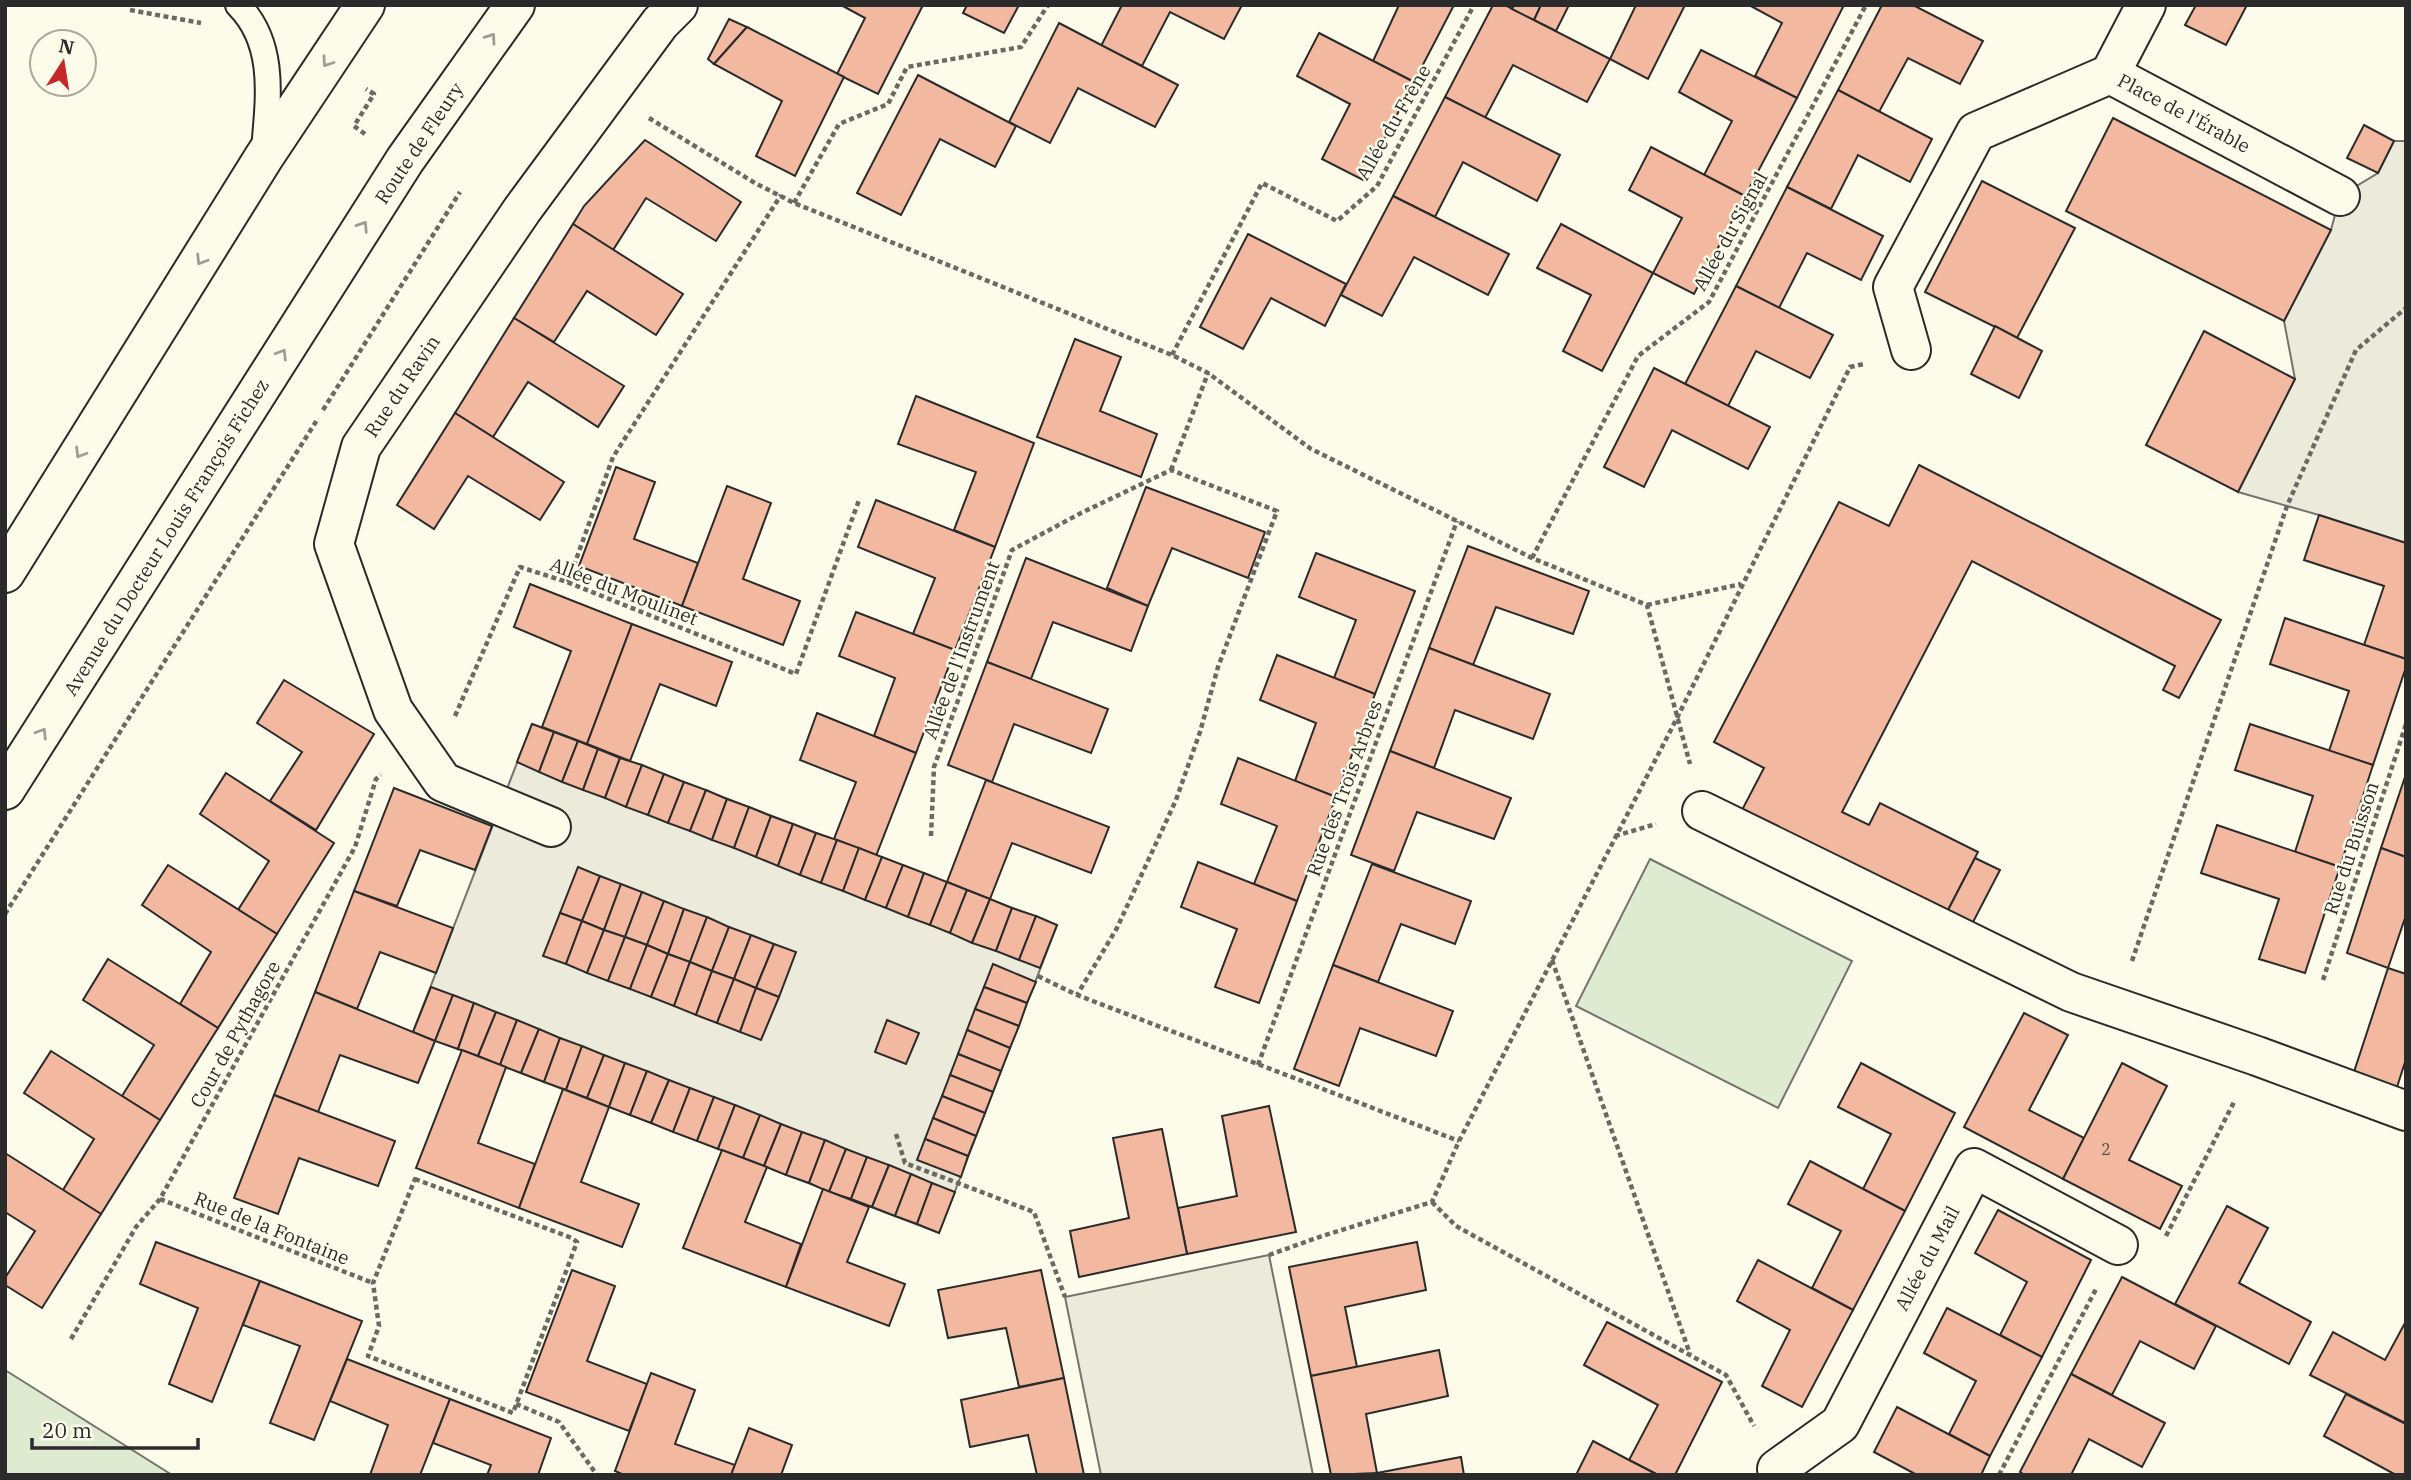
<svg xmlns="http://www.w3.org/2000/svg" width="2411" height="1480" font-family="'IBM Plex Serif',serif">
<rect width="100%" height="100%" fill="#fdfbea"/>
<!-- green -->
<g fill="#deebd1" stroke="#74746e" stroke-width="2">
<polygon points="1650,859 1852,961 1778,1108 1576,1006"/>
<polygon points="5,1370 172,1475 5,1475"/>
</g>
<!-- parking -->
<g fill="#eceadb" stroke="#74746e" stroke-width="2">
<polygon points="2394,141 2406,141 2406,543 2319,515 2238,492 2295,379 2284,321 2331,230 2340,196 2378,173"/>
<polygon points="532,724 1057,925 939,1233 413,1032"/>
<polygon points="1269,1255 1313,1475 1101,1475 1065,1297"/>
</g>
<!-- building -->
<g fill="#f2b8a0" stroke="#2b2b2b" stroke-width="2">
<polygon points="841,5 923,5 878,94 837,74 865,18"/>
<polygon points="967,5 1019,5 1004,33 963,13"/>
<polygon points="1122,5 1242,5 1224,39 1170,12 1142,66 1101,46"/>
<polygon points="1399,5 1454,5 1414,82 1373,61"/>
<polygon points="1493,5 1505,5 1610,59 1587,102 1513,65 1485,118 1445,97"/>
<polygon points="1514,5 1541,5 1534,20 1512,9"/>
<polygon points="1541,5 1569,5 1556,31 1534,20"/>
<polygon points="1636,5 1685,5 1648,79 1610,59"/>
<polygon points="1749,5 1844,5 1797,98 1755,76 1782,23"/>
<polygon points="1882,5 1913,5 1983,41 1960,84 1908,58 1879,112 1838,90"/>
<polygon points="2196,5 2247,5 2226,45 2185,25"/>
<polygon points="729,19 747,27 714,64 708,59"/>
<polygon points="1059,23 1178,85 1155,127 1078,88 1050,143 1009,122"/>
<polygon points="747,27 844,77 795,176 756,156 782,101 714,64"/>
<polygon points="1319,33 1414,82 1363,180 1322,159 1350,104 1297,76"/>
<polygon points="1701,50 1797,98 1745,196 1704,175 1732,121 1679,92"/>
<polygon points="918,75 1016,126 995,167 940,139 901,215 857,193"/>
<polygon points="1838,90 1932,139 1910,182 1858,155 1831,209 1787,187"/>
<polygon points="1445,97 1560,155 1537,201 1463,162 1435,217 1393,196"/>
<polygon points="2113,118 2331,230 2284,321 2066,211"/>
<polygon points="2364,125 2394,141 2378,173 2347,158"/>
<polygon points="645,140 741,202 716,241 646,198 613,250 573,224 584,206"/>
<polygon points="1651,147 1745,196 1694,294 1653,273 1682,218 1629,190"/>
<polygon points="1982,181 2075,228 2017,338 1925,292"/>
<polygon points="1787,187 1883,236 1861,280 1807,253 1779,308 1736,286"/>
<polygon points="1393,196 1509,254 1488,295 1414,257 1382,316 1341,295"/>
<polygon points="573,224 683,294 656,335 587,291 554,342 514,318"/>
<polygon points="1561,224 1653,273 1602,371 1563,351 1591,295 1537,268"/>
<polygon points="1248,234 1346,284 1325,326 1271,298 1243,349 1200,327"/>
<polygon points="1736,286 1833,335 1810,378 1756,351 1728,406 1685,384"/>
<polygon points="514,318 624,386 598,427 528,382 493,437 455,413"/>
<polygon points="1995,326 2042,351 2019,398 1971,374"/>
<polygon points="2204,331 2295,379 2238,492 2146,445"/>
<polygon points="1075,339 1121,357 1100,411 1157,434 1141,477 1037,437"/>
<polygon points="1654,368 1770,427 1748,469 1672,430 1644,487 1604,467"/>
<polygon points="916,396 1034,443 995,547 954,530 976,472 898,444"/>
<polygon points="455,413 564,482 540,520 468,476 434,529 397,505"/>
<polygon points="1919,465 2221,620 2179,698 2163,690 2175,666 1972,561 1842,812 1869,825 1880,803 1978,852 1946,914 1742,810 1764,768 1714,742 1839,502 1889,526"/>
<polygon points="616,467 655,482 634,539 698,563 682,606 579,566"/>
<polygon points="727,486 771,503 743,579 800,601 783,645 682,606"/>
<polygon points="1146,487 1265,532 1248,578 1172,548 1148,606 1107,588"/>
<polygon points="876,500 995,547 955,650 913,634 935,578 858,547"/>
<polygon points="2319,515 2406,543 2406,659 2364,645 2384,586 2304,560"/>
<polygon points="1468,546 1589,591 1573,634 1496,607 1473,665 1429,648"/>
<polygon points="1316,553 1415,591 1375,694 1334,678 1356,620 1299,597"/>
<polygon points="1026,558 1148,606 1131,651 1053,622 1031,679 987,662"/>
<polygon points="530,584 632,624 587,744 542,727 571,651 514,627"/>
<polygon points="856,612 955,650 916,753 874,736 895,678 839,656"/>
<polygon points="2285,618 2406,659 2406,667 2373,765 2329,751 2349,691 2270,664"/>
<polygon points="632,624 732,662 716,706 660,684 630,761 587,744"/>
<polygon points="1429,648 1550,694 1533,739 1455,710 1434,768 1390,751"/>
<polygon points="1277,655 1375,694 1336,797 1295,781 1316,723 1260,700"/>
<polygon points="987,662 1108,709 1091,753 1014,724 992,782 948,765"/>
<polygon points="284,680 374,734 316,830 270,801 302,752 257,723"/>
<polygon points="817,713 916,753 876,856 834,839 856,782 800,760"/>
<polygon points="532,724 554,732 539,772 517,762"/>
<polygon points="2250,724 2373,765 2340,867 2295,852 2313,796 2235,770"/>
<polygon points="554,732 578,741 562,782 539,772"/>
<polygon points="578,741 598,749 583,790 562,782"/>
<polygon points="598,749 620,758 605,798 583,790"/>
<polygon points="1390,751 1511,798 1494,839 1417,812 1394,871 1351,855"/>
<polygon points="620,758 642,765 626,807 605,798"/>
<polygon points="1238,758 1336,797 1297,901 1254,884 1277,826 1221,804"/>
<polygon points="642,765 664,774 648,815 626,807"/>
<polygon points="226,773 334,843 277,934 238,910 269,861 200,814"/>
<polygon points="664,774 684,782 668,823 648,815"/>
<polygon points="2406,774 2406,857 2381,848"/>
<polygon points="986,780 1109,827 1091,873 1012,843 990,899 947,882"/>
<polygon points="684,782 706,790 690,831 668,823"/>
<polygon points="394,788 492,826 475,870 420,850 397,906 354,891"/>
<polygon points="706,790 727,799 712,840 690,831"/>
<polygon points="727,799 749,807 734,848 712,840"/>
<polygon points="749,807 771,816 756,857 734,848"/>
<polygon points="771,816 793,824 778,866 756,857"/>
<polygon points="793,824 816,833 800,875 778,866"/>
<polygon points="2217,825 2340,867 2305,973 2259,959 2279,899 2201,873"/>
<polygon points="816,833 837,840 821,883 800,875"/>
<polygon points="837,840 859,848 843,891 821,883"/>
<polygon points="859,848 882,857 865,900 843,891"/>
<polygon points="2381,848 2406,857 2406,915 2388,968 2347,953"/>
<polygon points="882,857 903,865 886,908 865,900"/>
<polygon points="1975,858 2000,870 1971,926 1946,914"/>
<polygon points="1198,862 1297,901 1259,1003 1215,987 1237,929 1181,907"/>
<polygon points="1372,864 1471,901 1455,944 1401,924 1378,982 1333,965"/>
<polygon points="168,865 277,934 218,1028 180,1004 211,952 142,905"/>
<polygon points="903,865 924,873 908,917 886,908"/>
<polygon points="578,867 600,876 582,921 560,913"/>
<polygon points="924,873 947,882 930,925 908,917"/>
<polygon points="600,876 621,884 604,930 582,921"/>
<polygon points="947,882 967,890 950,933 930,925"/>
<polygon points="621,884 642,892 625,937 604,930"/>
<polygon points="967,890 990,899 972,943 950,933"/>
<polygon points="354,891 453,928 436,973 380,952 357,1009 315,992"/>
<polygon points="642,892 664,901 647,945 625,937"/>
<polygon points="990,899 1012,908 996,951 972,943"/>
<polygon points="664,901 684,909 668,954 647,945"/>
<polygon points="1012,908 1036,916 1019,960 996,951"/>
<polygon points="684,909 707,917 690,962 668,954"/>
<polygon points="560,913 582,921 566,964 543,956"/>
<polygon points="1036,916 1057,925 1040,968 1019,960"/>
<polygon points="707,917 729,927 712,971 690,962"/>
<polygon points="582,921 604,930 587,973 566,964"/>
<polygon points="729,927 751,935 734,979 712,971"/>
<polygon points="604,930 625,937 608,981 587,973"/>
<polygon points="751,935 774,944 756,988 734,979"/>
<polygon points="625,937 647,945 630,989 608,981"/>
<polygon points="774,944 796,952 779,997 756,988"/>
<polygon points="647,945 668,954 651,997 630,989"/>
<polygon points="668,954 690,962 674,1006 651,997"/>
<polygon points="108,959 218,1028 160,1120 122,1096 154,1045 83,1000"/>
<polygon points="690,962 712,971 696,1015 674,1006"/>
<polygon points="993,964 1036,982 1027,1003 984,987"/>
<polygon points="1333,965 1453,1011 1436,1056 1360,1028 1339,1086 1294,1069"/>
<polygon points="2388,968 2406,974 2406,1059 2397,1087 2354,1072"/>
<polygon points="712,971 734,979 717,1023 696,1015"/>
<polygon points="734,979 756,988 740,1032 717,1023"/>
<polygon points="431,987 453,995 435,1041 413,1032"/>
<polygon points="984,987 1027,1003 1019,1026 975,1009"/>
<polygon points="756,988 779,997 761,1040 740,1032"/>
<polygon points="315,992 435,1041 418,1083 340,1055 318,1112 274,1095"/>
<polygon points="453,995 474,1003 458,1049 435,1041"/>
<polygon points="474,1003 496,1012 478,1056 458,1049"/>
<polygon points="975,1009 1019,1026 1010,1048 967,1030"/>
<polygon points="496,1012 517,1020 500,1065 478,1056"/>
<polygon points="2024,1013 2068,1035 2029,1110 2084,1138 2063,1179 1964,1127"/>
<polygon points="517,1020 539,1029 521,1073 500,1065"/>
<polygon points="887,1020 919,1033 906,1064 875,1052"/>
<polygon points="539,1029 560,1038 544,1082 521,1073"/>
<polygon points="967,1030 1010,1048 1001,1071 958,1054"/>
<polygon points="560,1038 582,1046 566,1090 544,1082"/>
<polygon points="582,1046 604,1055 587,1098 566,1090"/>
<polygon points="462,1050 506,1067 478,1143 535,1164 519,1208 416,1168"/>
<polygon points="51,1051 160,1120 101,1214 63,1190 94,1139 24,1093"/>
<polygon points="958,1054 1001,1071 993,1092 950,1075"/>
<polygon points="604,1055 625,1063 609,1107 587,1098"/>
<polygon points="625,1063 647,1071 630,1115 609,1107"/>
<polygon points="1861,1063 1955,1113 1905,1211 1863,1189 1891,1134 1838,1107"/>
<polygon points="2122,1063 2167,1086 2129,1160 2182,1186 2160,1229 2063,1179"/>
<polygon points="647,1071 669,1080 651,1123 630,1115"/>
<polygon points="950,1075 993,1092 985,1113 942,1096"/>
<polygon points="669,1080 690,1088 673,1132 651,1123"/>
<polygon points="690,1088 714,1097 697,1141 673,1132"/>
<polygon points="563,1089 609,1107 581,1182 639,1204 622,1247 519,1208"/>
<polygon points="274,1095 395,1141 378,1186 299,1158 278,1214 234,1198"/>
<polygon points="942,1096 985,1113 976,1136 933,1118"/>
<polygon points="714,1097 735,1105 718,1149 697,1141"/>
<polygon points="735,1105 760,1115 743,1158 718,1149"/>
<polygon points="1269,1106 1296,1232 1187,1254 1178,1208 1237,1196 1222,1116"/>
<polygon points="760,1115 781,1124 764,1166 743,1158"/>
<polygon points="933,1118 976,1136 968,1156 925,1139"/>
<polygon points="781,1124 802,1132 786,1175 764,1166"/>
<polygon points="1162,1129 1187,1254 1079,1277 1070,1231 1129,1218 1113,1138"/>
<polygon points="802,1132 825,1140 809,1183 786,1175"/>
<polygon points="925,1139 968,1156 961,1177 917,1160"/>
<polygon points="825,1140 846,1149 829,1192 809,1183"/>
<polygon points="846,1149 867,1157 851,1199 829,1192"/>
<polygon points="722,1150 767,1167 745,1222 801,1244 786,1287 683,1248"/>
<polygon points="5,1153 101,1214 42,1308 5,1285 5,1278 35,1231 5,1212"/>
<polygon points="867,1157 889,1165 872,1207 851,1199"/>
<polygon points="1810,1161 1905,1211 1853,1310 1812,1288 1841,1231 1788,1204"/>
<polygon points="889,1165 911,1174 895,1216 872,1207"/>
<polygon points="911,1174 932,1183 917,1224 895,1216"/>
<polygon points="932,1183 955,1192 939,1233 917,1224"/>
<polygon points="823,1189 869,1207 847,1262 905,1284 889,1326 786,1287"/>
<polygon points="2227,1206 2268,1228 2239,1283 2311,1322 2289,1364 2175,1304"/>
<polygon points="1998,1210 2091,1260 2042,1357 2000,1335 2027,1282 1975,1253"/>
<polygon points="156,1242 260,1281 212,1402 169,1384 198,1308 140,1284"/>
<polygon points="1417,1242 1426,1290 1345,1307 1357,1367 1311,1376 1289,1267"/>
<polygon points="1758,1260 1853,1310 1802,1407 1762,1386 1790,1330 1737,1301"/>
<polygon points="572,1270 615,1286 587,1361 647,1384 629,1431 526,1392"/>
<polygon points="1041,1270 1064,1378 1019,1387 1006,1328 948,1338 938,1290"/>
<polygon points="2122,1277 2216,1326 2194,1369 2140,1341 2112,1395 2071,1374"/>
<polygon points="260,1281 362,1321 314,1440 270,1423 300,1346 243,1325"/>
<polygon points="1947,1308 2042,1357 1990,1456 1949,1434 1976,1381 1924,1353"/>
<polygon points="2406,1321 2405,1423 2310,1375 2333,1332 2385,1360"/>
<polygon points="1607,1322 1722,1382 1675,1475 1658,1475 1629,1460 1658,1405 1584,1365"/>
<polygon points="1439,1350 1448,1396 1366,1414 1377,1473 1331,1475 1311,1376"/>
<polygon points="347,1359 450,1399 420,1475 370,1475 388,1425 330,1401"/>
<polygon points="651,1373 695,1390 675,1444 735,1465 731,1475 624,1475 615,1471"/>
<polygon points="2071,1374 2165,1423 2142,1467 2089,1439 2071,1475 2025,1475 2020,1472"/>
<polygon points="1064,1378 1084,1475 1037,1475 1028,1435 970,1447 961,1400"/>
<polygon points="2346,1394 2406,1424 2406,1475 2396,1475 2324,1436"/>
<polygon points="450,1399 551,1438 538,1475 487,1475 491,1465 433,1443"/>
<polygon points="1897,1407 1990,1456 1981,1475 1917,1475 1874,1452"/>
<polygon points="749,1428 792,1445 781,1475 731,1475"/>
<polygon points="1593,1441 1629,1460 1658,1475 1576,1475"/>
<polygon points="1461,1457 1464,1475 1369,1475 1377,1473"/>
</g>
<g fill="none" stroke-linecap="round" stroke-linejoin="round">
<!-- service casing -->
<g stroke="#2b2b2b" stroke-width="28">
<path id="service" d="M238,5c39,39 30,95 26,145"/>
</g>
<!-- minor casing -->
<g stroke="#2b2b2b" stroke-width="42">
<g id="minor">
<polyline points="2110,74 2146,5"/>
<polyline points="1911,350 1893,287 1976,132 2110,74 2340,196"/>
<polyline points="1702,811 2071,992 2257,1056 2406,1111"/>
<polyline points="551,827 443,782 393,710 334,544 361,447 522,210 660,23 678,5"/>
<polyline points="1777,1469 1840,1424 1974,1168 2118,1245"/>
</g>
</g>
<!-- primary casing -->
<g stroke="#2b2b2b" stroke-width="42">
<g id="primary">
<polyline points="5,573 264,157 365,5"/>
<polyline points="5,790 405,160 515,5"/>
</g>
</g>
<!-- path -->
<g stroke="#6a6964" stroke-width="4.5" stroke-dasharray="5 3.5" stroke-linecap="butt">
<polyline points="130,10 201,23"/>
<polyline points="649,118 755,183 794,203 1172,355 1208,373 1311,449 1532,558 1647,605 1690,764"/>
<polyline points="365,134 354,126 374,94 366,89"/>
<polyline points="794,203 839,124 888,104 907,67 1021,47 1048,5"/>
<polyline points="1172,355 1262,183 1337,221 1377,186 1474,5"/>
<polyline points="323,410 460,192"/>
<polyline points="1171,470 1208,373"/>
<polyline points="1532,558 1638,356 1709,302 1866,5"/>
<polyline points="568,582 613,457 781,195"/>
<polyline points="1647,605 1741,584"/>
<polyline points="455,716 520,567 567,582 796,674 859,500"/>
<polyline points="931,836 934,767 1012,550 1081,513 1171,470 1277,511 1218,667 1200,732 1176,800 1117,928 1077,995"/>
<polyline points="1615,836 1656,824"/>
<polyline points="5,914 317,420"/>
<polyline points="1552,960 1690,1354"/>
<polyline points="2132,961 2287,506 2356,350 2406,308"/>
<polyline points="1038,976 1077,995 1459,1141"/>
<polyline points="2323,980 2406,724"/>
<polyline points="1258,1065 1457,521"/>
<polyline points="896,1134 905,1163 1034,1212 1065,1297"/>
<polygon points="415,1179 572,1238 577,1242 513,1413 368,1356 379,1326 373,1283"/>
<polyline points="160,1199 373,1283"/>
<polyline points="1432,1202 1456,1226 1726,1375 1754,1426"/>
<polyline points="2166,1236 2235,1100"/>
<polyline points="1269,1255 1322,1236 1432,1202 1459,1141 1678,716 1850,367 1864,364"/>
<polyline points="71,1339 136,1227 160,1199 355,847 376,779 381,775"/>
<polyline points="516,1404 559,1422 597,1475"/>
<polyline points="1999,1475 2097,1287"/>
</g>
<!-- service -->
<use href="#service" stroke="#fdfbea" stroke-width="24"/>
<!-- minor -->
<use href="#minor" stroke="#fdfbea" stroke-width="38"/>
<!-- primary -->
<use href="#primary" stroke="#fdfbea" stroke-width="38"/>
</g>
<!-- one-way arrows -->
<defs><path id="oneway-chevron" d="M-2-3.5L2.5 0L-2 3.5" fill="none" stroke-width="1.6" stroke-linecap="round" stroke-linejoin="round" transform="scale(1.75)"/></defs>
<g stroke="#9e9d94">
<use href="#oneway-chevron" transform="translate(491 38) rotate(-55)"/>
<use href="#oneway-chevron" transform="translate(327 62) rotate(124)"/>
<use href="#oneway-chevron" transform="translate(363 226) rotate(-57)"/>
<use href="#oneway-chevron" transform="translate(201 260) rotate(122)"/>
<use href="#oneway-chevron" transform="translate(282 354) rotate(-58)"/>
<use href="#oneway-chevron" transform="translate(80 453) rotate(122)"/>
<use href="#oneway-chevron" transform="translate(42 733) rotate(-58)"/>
</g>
<g text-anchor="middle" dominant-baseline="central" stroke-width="5" stroke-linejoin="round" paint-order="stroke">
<!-- number labels -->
<g font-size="16" fill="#5d4e48">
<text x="2106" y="1149">2</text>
</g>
<!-- street labels -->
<g font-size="19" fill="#2b2b2b" stroke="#fdfbea">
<text transform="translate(2184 113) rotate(28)">Place de l'Érable</text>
<text transform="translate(1393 122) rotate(-60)">Allée du Frêne</text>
<text transform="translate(419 143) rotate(-56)">Route de Fleury</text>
<text transform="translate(1730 231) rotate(-61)">Allée du Signal</text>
<text transform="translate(402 386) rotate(-56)">Rue du Ravin</text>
<text transform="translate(166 537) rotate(-58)">Avenue du Docteur Louis François Fichez</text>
<text transform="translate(624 591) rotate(21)">Allée du Moulinet</text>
<text transform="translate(961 650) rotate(-70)">Allée de l'Instrument</text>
<text transform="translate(1344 788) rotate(-70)">Rue des Trois Arbres</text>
<text transform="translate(2351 848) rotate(-72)">Rue du Buisson</text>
<text transform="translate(235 1034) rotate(-61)">Cour de Pythagore</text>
<text transform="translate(272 1228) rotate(22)">Rue de la Fontaine</text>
<text transform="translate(1927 1258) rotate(-62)">Allée du Mail</text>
</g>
</g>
<!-- border -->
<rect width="2411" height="1480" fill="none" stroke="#2b2b2b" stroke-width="14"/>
<!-- north arrow -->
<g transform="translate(63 63) rotate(12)"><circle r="33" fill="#fdfbea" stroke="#a9a89e" stroke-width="2"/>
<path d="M0-5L12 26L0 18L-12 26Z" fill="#c62828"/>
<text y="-10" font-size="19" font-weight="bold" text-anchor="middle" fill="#2b2b2b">N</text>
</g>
<!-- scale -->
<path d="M32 1438v10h166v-10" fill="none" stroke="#2b2b2b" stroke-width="3.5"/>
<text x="42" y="1438" font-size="21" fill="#2b2b2b" stroke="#fdfbea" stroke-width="5" paint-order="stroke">20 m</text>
</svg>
